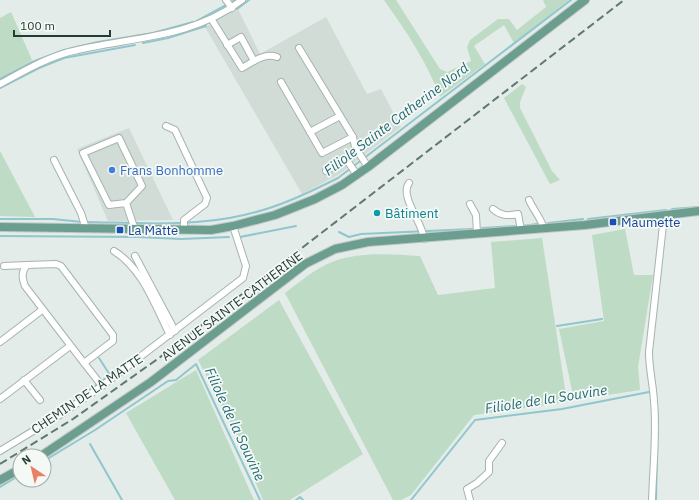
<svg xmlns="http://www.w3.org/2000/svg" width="699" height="500" font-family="'IBM Plex Sans',sans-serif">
<rect width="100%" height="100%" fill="#e3ece8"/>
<!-- built -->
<g fill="#d2dcd7">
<polygon points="238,9 260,54 326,17 367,94 381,89 401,127 338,175 302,194 205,27"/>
<polygon points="129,128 173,220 108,221 77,149"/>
</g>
<!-- green -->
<g fill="#bedbc5">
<path d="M384,0h12l44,69 7,3 24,-11 -4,-14 3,-7 28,-21h11l8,11 29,-23 -3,-7h26l-55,43 -10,-18 -30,21 11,18 -45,33c-13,-35 -34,-66 -56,-97z"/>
<polygon points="11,12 32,60 0,78 0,18"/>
<polygon points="522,84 526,87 520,102 520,108 552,171 560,180 550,184 504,98"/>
<polygon points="0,151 35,217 0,216"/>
<polygon points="625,229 634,275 653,275 638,367 640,390 574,400 559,329 604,321 592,235"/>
<path d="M542,238l25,164 -93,13 -63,80 -10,5h-8l-108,-207c11,-8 21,-17 33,-24 30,-19 69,-15 102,-13l18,39 57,-7 -4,-46z"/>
<polygon points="279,300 363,454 290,500 263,500 233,428 198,360"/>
<polygon points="196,370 254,500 175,500 126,413"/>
</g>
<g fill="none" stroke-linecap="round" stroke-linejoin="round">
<!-- stream -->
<g stroke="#90c6cd" stroke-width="2">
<polyline points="237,9 249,0"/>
<polyline points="197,21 235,0"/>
<polyline points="143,43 168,38 206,26"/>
<polyline points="0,79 32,62 64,50 98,42 153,33 193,22"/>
<polyline points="0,88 39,68 64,58 135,45"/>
<polyline points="672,209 699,207"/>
<polyline points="0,219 53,219 82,222"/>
<polyline points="588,219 666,210"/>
<path d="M86,222c52,1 108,5 158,-7 33,-7 64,-22 94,-37l233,-178"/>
<polyline points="548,223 583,219"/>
<polyline points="523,226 537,224"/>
<polyline points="482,228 516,226"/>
<polyline points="339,232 349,237 361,234 472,229"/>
<polyline points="0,236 138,237 181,239 229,237"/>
<polyline points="240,237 296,226"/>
<polyline points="557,326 602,319"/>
<polyline points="99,358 110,375 133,358"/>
<polyline points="657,407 658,423"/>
<polyline points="10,442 74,401 110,375"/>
<polyline points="90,444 122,500"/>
<polyline points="44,461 95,430 168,381 176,380 196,364 260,500"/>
<polyline points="0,487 20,475"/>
<polyline points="296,500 300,497 303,500"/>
<polyline points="411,500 475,420 562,409 649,392"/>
<polyline points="656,500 657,451"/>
</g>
<!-- minor casing -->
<g stroke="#a6b4af" stroke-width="8">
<g id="minor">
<polyline points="226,0 232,8"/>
<polyline points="212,20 242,68 254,61 241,37 227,45"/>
<polyline points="299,48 353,137 355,147 368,167"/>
<path d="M254,61c7,-4 15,-7 23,-4"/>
<polyline points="281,82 310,132 340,116"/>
<path d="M0,84c22,-12 44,-25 69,-32 58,-15 123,-13 173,-52"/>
<polyline points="166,126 175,130 207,198 205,204 184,220 184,230"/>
<polyline points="310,132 322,153 353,137"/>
<polyline points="54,160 81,213 86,229"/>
<polyline points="326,171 346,159 357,175"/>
<path d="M409,183c-10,13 14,40 15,56"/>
<path d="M529,200c5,11 12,18 15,29"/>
<polyline points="126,203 142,186 119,138 83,153 109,205 126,203 135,230"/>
<polyline points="470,204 476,215 477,234"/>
<path d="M493,209c8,7 15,7 25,5l3,16"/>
<path d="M114,251c29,18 41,55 56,84"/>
<polyline points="135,256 175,331"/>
<path d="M56,264l5,2 52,69v6l-29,22 -59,-77c-3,-8 -4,-14 2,-21z"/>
<polyline points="4,266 27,265"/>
<polyline points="0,342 42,310"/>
<polyline points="84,363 102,386"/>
<polyline points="24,380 40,400"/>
<polyline points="0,399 70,346"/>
<polyline points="0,451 63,413 102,386 243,278 246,266 233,226"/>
<polyline points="470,500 467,489 477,483 489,472 489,461 502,443"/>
<path d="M652,500c1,-33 5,-66 2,-99 -1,-17 -5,-32 -5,-49l15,-136"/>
</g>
</g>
<!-- major casing -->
<g stroke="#c2c8c6" stroke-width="10">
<g id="major">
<polyline points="0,227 211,230 233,226 275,215 315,199 342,185 368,167 585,0"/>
<polyline points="41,456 151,382 305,264 335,249 368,242 585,225 699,211"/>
<polyline points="0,480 20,469"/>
</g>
</g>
<!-- minor -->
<use href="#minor" stroke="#fff" stroke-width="6"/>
<!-- major -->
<use href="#major" stroke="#6b9e8f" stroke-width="8"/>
<!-- rail -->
<polyline stroke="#5f7870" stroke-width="2" stroke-dasharray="8 4" stroke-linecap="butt" points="0,464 73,419 159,358 624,0"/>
</g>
<!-- markers -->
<circle fill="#3f7fe0" stroke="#f4f9f6" stroke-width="1.5" cx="112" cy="170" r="4"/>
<circle fill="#0f9aa8" stroke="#f4f9f6" stroke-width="1.5" cx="377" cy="213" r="4"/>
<g fill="#1a4fb4" stroke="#f4f9f6" stroke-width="1.5">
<rect x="609" y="218" width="8" height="8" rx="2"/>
<rect x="116" y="226" width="8" height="8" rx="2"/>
</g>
<g text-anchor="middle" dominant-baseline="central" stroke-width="3.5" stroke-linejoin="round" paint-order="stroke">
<!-- shop labels -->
<g font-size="13" fill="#366cbe" stroke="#f4f9f6" text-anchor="start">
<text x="120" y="170">Frans Bonhomme</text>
</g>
<!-- culture labels -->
<g font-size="13" fill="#0d838f" stroke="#f4f9f6" text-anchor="start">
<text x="385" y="213">Bâtiment</text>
</g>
<!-- transit labels -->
<g font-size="13" fill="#164399" stroke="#f4f9f6" text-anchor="start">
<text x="621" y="222">Maumette</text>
<text x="128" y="230">La Matte</text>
</g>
<!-- street labels -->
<g font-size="13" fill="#243c35" stroke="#f4f9f6">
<text transform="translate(232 306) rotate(-37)">AVENUE SAINTE-CATHERINE</text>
<text transform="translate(87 394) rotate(-34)">CHEMIN DE LA MATTE</text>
</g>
<!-- water labels -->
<g font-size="14" font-style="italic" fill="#236a74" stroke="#f4f9f6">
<text transform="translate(396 119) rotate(-37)">Filiole Sainte Catherine Nord</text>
<text transform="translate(546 399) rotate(-9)">Filiole de la Souvine</text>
<text transform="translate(235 424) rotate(65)">Filiole de la Souvine</text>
</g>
</g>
<!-- north arrow -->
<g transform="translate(32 468) rotate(325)"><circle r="19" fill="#f4f9f6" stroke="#a1ada9"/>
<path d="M0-3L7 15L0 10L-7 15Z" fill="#e88066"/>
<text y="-6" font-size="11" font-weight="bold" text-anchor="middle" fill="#243c35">N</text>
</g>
<!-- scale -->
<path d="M14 30v6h96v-6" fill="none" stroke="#243c35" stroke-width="2"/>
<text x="20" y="30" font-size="12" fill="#243c35" stroke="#f4f9f6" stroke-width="3" paint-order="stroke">100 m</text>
</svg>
